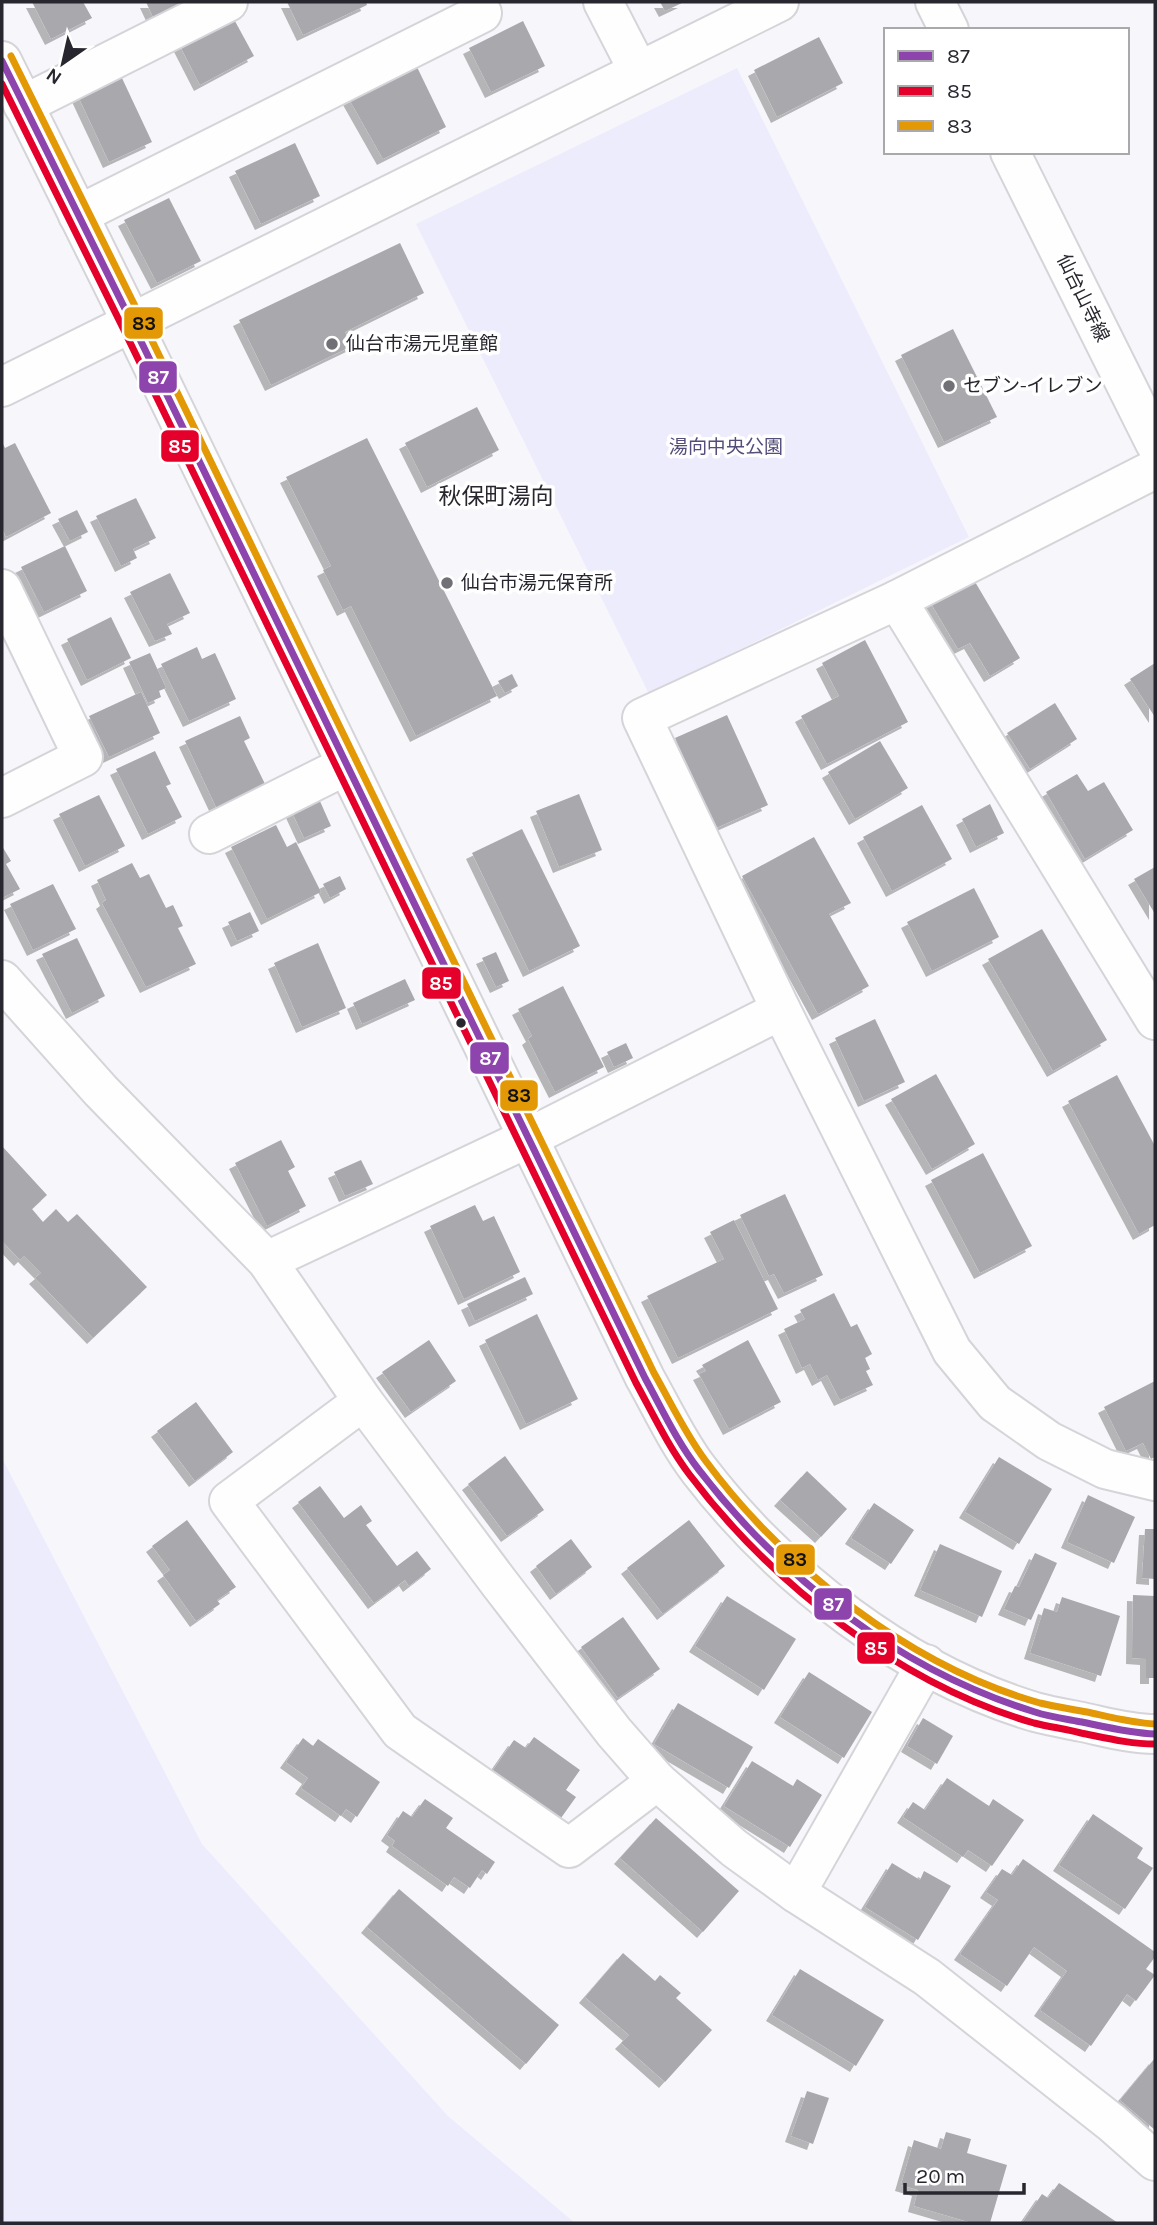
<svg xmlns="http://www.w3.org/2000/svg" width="1157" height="2225" font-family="Karla,'Noto Sans JP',sans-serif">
<defs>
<filter id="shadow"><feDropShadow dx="-6" dy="6" stdDeviation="0" flood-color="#0004"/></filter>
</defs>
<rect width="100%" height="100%" fill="#f7f7fb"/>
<!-- green -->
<g fill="#edecfd">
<polygon points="737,68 969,537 649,694 416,224"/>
<polygon points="2,1458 202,1844 448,2116 575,2223 2,2223"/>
</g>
<!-- building -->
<g fill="#a8a8ad" filter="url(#shadow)">
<polygon points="32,2 83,2 92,18 51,39"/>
<polygon points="146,2 184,2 153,17"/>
<polygon points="287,2 366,2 367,5 303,35"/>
<polygon points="660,2 684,2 665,11"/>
<polygon points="230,12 254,56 200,85 177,40"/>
<polygon points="523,21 545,66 491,92 469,48"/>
<polygon points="819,37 843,83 777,117 754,70"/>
<polygon points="417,67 446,127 383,159 349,99"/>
<polygon points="121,76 152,142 109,162 78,96"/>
<polygon points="295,143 320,196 261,224 235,171"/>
<polygon points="169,198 201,261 157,283 124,220"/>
<polygon points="400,243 424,293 345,332 352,346 271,385 239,320"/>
<polygon points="953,329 997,417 944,442 901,355"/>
<polygon points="477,407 499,450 427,487 405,443"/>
<polygon points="367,438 497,696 416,736 351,606 343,610 323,570 331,566 286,477"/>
<polygon points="2,442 5,448 15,443 51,513 6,537 2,528"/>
<polygon points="136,498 156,538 133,549 137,558 121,566 96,516"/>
<polygon points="77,510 88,532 70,541 58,519"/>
<polygon points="65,546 87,591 44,612 21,567"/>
<polygon points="170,573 190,613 167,624 172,634 155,641 130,592"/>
<polygon points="971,575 1020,658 990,676 970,643 958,649 929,600"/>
<polygon points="111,617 131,658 87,680 67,639"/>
<polygon points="865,640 908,722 827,764 801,716 839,696 822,663"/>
<polygon points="197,647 202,659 215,653 236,699 189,721 161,664"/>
<polygon points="150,653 166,688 159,691 161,697 148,703 129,662"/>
<polygon points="1155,663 1155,717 1130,679"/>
<polygon points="512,674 518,686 505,693 498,681"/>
<polygon points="141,692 160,733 109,757 89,716"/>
<polygon points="1055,703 1077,739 1030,769 1007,733"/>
<polygon points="727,715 768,805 716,828 675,738"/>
<polygon points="240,716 250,738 244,741 266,786 217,809 185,741"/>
<polygon points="880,741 908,788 855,819 828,772"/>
<polygon points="155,751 171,784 166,786 182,817 148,834 116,769"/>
<polygon points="1077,774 1088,791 1104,782 1133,830 1085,859 1046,792"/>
<polygon points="579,794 602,850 559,867 536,811"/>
<polygon points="99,795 125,846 85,866 59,814"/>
<polygon points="319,799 331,826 304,838 292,812"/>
<polygon points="990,804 1004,833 976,847 962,819"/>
<polygon points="922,805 952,859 892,891 863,837"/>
<polygon points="276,825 287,847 296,842 321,892 267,919 231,847"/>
<polygon points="522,829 580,946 529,971 472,853"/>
<polygon points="814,837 851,903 829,914 869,986 818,1014 742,876"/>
<polygon points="2,846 11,861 6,864 20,889 2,898"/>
<polygon points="132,863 140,878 149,874 166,908 173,905 183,926 178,928 196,964 146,987 102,903 106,900 97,880"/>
<polygon points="1155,867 1155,914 1134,879"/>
<polygon points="340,876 346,889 330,898 323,884"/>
<polygon points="53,884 76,929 33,950 10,904"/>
<polygon points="974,888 999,937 932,971 907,922"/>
<polygon points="250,912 259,931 237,941 228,922"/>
<polygon points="1042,929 1107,1040 1053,1071 988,959"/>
<polygon points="77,938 105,996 72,1013 42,954"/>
<polygon points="318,943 346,1008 302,1027 274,963"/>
<polygon points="496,952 509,981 496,987 482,958"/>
<polygon points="405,979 415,1000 362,1024 353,1003"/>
<polygon points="563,986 604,1067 555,1092 528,1039 532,1036 518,1009"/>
<polygon points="875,1019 905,1082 864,1101 835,1038"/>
<polygon points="626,1043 633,1058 614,1067 607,1052"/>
<polygon points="936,1074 975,1144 932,1169 891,1099"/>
<polygon points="1117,1075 1155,1146 1155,1225 1139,1234 1068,1101"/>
<polygon points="281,1140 295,1167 288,1171 306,1206 267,1226 235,1163"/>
<polygon points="2,1146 47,1195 32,1209 43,1222 56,1209 68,1222 77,1214 147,1287 93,1338 35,1278 41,1273 24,1256 20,1260 2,1241"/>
<polygon points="983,1153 1032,1246 980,1273 931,1180"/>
<polygon points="361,1160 373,1184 345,1196 334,1172"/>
<polygon points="785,1194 823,1275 784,1293 774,1274 769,1276 740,1215"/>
<polygon points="475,1205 483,1221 494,1216 520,1272 464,1299 430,1226"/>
<polygon points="734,1220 778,1309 678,1358 647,1296 724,1259 710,1232"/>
<polygon points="525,1277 533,1294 475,1321 467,1304"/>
<polygon points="834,1293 851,1327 857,1324 872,1354 865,1358 870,1369 866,1371 873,1385 840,1400 827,1375 818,1380 810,1364 802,1368 784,1329 805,1319 800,1310"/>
<polygon points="537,1314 578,1399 526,1424 485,1340"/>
<polygon points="429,1340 456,1381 411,1412 382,1372"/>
<polygon points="748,1340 781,1402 729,1429 699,1374 706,1371 702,1365"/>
<polygon points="1155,1381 1155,1457 1151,1459 1143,1443 1126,1451 1104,1407"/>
<polygon points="196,1402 233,1452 195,1481 157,1431"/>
<polygon points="505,1456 544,1510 507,1536 468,1484"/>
<polygon points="999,1457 1052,1489 1019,1544 965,1512"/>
<polygon points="807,1471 847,1509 821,1537 780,1500"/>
<polygon points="320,1486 344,1518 361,1505 372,1521 366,1525 397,1566 417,1551 431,1569 409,1586 405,1580 374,1603 298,1502"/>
<polygon points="1088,1495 1135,1517 1114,1563 1067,1542"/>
<polygon points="874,1503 914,1530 891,1564 851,1538"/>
<polygon points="187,1520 236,1587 217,1600 220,1604 196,1621 163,1575 170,1570 152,1546"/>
<polygon points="689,1520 725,1566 663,1614 627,1568"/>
<polygon points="1145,1529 1155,1529 1155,1579 1142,1578"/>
<polygon points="571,1539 592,1567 556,1594 536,1566"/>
<polygon points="940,1544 1002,1571 982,1617 920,1590"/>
<polygon points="1035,1553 1057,1563 1031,1620 1004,1609 1015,1586 1019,1587"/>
<polygon points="1133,1595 1155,1596 1155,1678 1146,1678 1146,1659 1132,1658"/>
<polygon points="727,1596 796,1639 764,1690 695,1646"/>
<polygon points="1062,1597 1120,1616 1101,1676 1030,1653 1044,1608 1057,1612"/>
<polygon points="623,1617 660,1669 618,1698 581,1647"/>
<polygon points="809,1672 872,1712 844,1758 780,1717"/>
<polygon points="678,1703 753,1747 729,1788 654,1744"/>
<polygon points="923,1718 953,1736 937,1764 907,1746"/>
<polygon points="534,1737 580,1770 566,1790 576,1797 561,1818 493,1770 514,1740 526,1748"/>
<polygon points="303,1738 313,1746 318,1739 380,1782 357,1817 346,1809 341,1816 301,1788 308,1778 286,1762"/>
<polygon points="752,1761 793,1786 797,1779 822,1795 790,1847 724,1806"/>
<polygon points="947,1778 989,1806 993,1799 1024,1820 992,1866 968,1850 963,1857 903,1817 913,1802 925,1810"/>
<polygon points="425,1799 453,1818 446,1828 495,1862 487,1874 482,1870 470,1888 454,1877 448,1886 392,1846 395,1841 387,1835 403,1811 412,1817"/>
<polygon points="1093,1814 1143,1848 1137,1858 1153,1868 1125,1909 1059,1865"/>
<polygon points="656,1818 739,1891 703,1932 620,1858"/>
<polygon points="1023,1859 1155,1952 1155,1957 1146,1969 1155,1975 1136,2001 1127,1994 1091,2046 1040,2010 1067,1971 1034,1947 1007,1986 960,1954 998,1900 986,1892 1002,1869 1012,1875"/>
<polygon points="892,1863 920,1880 924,1871 951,1886 918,1940 865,1907"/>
<polygon points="399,1889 559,2025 526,2064 367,1927"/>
<polygon points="623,1953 655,1981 660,1975 681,1993 676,1998 712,2030 665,2082 621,2043 629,2035 585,1997"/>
<polygon points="800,1969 884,2020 856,2066 772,2015"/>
<polygon points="1155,2058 1155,2130 1120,2100"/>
<polygon points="807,2091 829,2098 813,2144 791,2136"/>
<polygon points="946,2132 971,2139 967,2153 1007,2165 990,2223 972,2223 914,2206 918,2190 901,2185 914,2140 941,2149"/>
<polygon points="1059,2183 1118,2223 1022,2223 1042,2194 1048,2198"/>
</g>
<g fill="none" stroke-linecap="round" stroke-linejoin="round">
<!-- street casing -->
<g stroke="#d4d4d9" stroke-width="42">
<g id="street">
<polyline points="603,2 638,70"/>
<polyline points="23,105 228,2"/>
<polyline points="78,215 482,13"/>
<polyline points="2,387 779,2"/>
<polyline points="1155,469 897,600 642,718 781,1010 952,1351 995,1403 1049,1441 1105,1469 1155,1481"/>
<polyline points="2,589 83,757 2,798"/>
<polyline points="897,600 1155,1020"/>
<polyline points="209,834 347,765"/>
<polyline points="2,980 101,1091 267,1261 363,1401 500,1584 614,1732 657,1781 734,1848 796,1893 927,1977 1112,2123 1155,2161"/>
<polyline points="267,1261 528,1138 781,1010"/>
<polyline points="363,1401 229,1501 400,1731 569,1848 657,1781"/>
<polyline points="796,1893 926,1664"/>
</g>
</g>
<!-- secondary casing -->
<g stroke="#d4d4d9" stroke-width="42">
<path id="secondary" d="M2,61l130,262 513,1055c17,30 33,65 54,92 82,107 206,203 336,242 15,4 32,7 47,10 24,5 48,12 73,12"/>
</g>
<!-- primary casing -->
<g stroke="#d4d4d9" stroke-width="42">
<g id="primary">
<polyline points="935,2 949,30"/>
<polyline points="1010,152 1155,443"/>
</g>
</g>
<!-- street -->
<use href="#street" stroke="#fefefe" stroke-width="38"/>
<!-- secondary -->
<use href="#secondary" stroke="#fefefe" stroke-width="38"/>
<!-- primary -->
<use href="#primary" stroke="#fefefe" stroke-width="38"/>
<!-- bus-1 casing -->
<g stroke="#fff" stroke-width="12">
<path id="bus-1" d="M2,61l130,262 513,1055c17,31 32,64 54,92 84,109 202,201 336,242 15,5 31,7 47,10 24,5 48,11 73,12"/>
</g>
<!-- bus-2 casing -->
<g stroke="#fff" stroke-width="12">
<path id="bus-2" d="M2,84l121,244 513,1055c17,31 32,63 53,91 83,110 212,211 345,249 16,4 32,6 47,10 25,5 49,11 74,11"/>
</g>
<!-- bus-3 casing -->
<g stroke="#fff" stroke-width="12">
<path id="bus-3" d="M11,56l130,262 513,1055c17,30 31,60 51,87 79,107 206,207 335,243 16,4 32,6 47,9 23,5 45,11 68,12"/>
</g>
<!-- bus-1 -->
<use href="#bus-1" stroke="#8e44ad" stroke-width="7"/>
<!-- bus-2 -->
<use href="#bus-2" stroke="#e4002b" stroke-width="7"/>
<!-- bus-3 -->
<use href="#bus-3" stroke="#e29905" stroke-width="7"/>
</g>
<!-- markers -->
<g fill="#707076" stroke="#fff" stroke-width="2.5">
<circle cx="332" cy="344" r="7"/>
<circle cx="949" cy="386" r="7"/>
<circle cx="447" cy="583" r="7"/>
</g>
<circle fill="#28272f" stroke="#fff" stroke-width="2.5" cx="461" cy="1023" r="6"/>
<g text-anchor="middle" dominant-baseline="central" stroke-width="7" stroke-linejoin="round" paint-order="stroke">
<!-- street labels -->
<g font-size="19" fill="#28272f" stroke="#fff">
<text transform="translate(1083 298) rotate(64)">仙台山寺線</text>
</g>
<!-- poi labels -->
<g font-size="19" fill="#28272f" stroke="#fff" text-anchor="start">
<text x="346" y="344">仙台市湯元児童館</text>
<text x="963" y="386">セブン-イレブン</text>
<text x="461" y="583">仙台市湯元保育所</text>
</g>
<!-- park labels -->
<g font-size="19" fill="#534e7a" stroke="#fff">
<text x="726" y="447">湯向中央公園</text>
</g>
<!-- quarter labels -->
<g font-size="23" fill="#28272f" stroke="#fff">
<text x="496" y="496">秋保町湯向</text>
</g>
</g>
<g stroke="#fff" stroke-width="2.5">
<rect x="123" y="306" width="41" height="34" rx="7" fill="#e29905"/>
<rect x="138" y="360" width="40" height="34" rx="7" fill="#8e44ad"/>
<rect x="160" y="429" width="40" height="34" rx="7" fill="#e4002b"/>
<rect x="421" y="966" width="41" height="34" rx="7" fill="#e4002b"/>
<rect x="469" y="1041" width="41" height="34" rx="7" fill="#8e44ad"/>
<rect x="499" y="1079" width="40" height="33" rx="7" fill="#e29905"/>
<rect x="775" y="1543" width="41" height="33" rx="7" fill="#e29905"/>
<rect x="813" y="1587" width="40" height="34" rx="7" fill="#8e44ad"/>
<rect x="856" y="1631" width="40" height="34" rx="7" fill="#e4002b"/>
</g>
<g font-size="19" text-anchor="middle" font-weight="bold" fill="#fff">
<text x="158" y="384">87</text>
<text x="180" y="453">85</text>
<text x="441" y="990">85</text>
<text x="490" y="1065">87</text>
<text x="833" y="1611">87</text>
<text x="876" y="1655">85</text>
</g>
<g font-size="19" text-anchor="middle" font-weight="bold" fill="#111">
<text x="144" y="330">83</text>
<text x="519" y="1102">83</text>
<text x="795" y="1566">83</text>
</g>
<!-- border -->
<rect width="1157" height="2225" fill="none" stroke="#28272f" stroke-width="7"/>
<!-- legend -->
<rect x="884" y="28" width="245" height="126" fill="#ffffff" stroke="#a9a9ac" stroke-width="2"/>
<rect x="898" y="51" width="35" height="10" fill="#8e44ad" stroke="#a9a9ac" stroke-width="2"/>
<text x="947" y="63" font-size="21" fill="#28272f">87</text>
<rect x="898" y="86" width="35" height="10" fill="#e4002b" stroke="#a9a9ac" stroke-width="2"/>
<text x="947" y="98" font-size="21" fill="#28272f">85</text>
<rect x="898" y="121" width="35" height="10" fill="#e29905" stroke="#a9a9ac" stroke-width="2"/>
<text x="947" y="133" font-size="21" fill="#28272f">83</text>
<!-- north arrow -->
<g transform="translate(63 63) rotate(214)" stroke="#ffffff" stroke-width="5" paint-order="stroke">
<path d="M0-5L12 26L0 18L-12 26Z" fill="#28272f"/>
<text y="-10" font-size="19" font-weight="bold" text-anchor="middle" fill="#28272f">N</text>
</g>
<!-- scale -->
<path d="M905 2183v10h119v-10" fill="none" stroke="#28272f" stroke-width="3.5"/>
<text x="916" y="2183" font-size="21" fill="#28272f" stroke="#ffffff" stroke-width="5" paint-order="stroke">20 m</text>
</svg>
